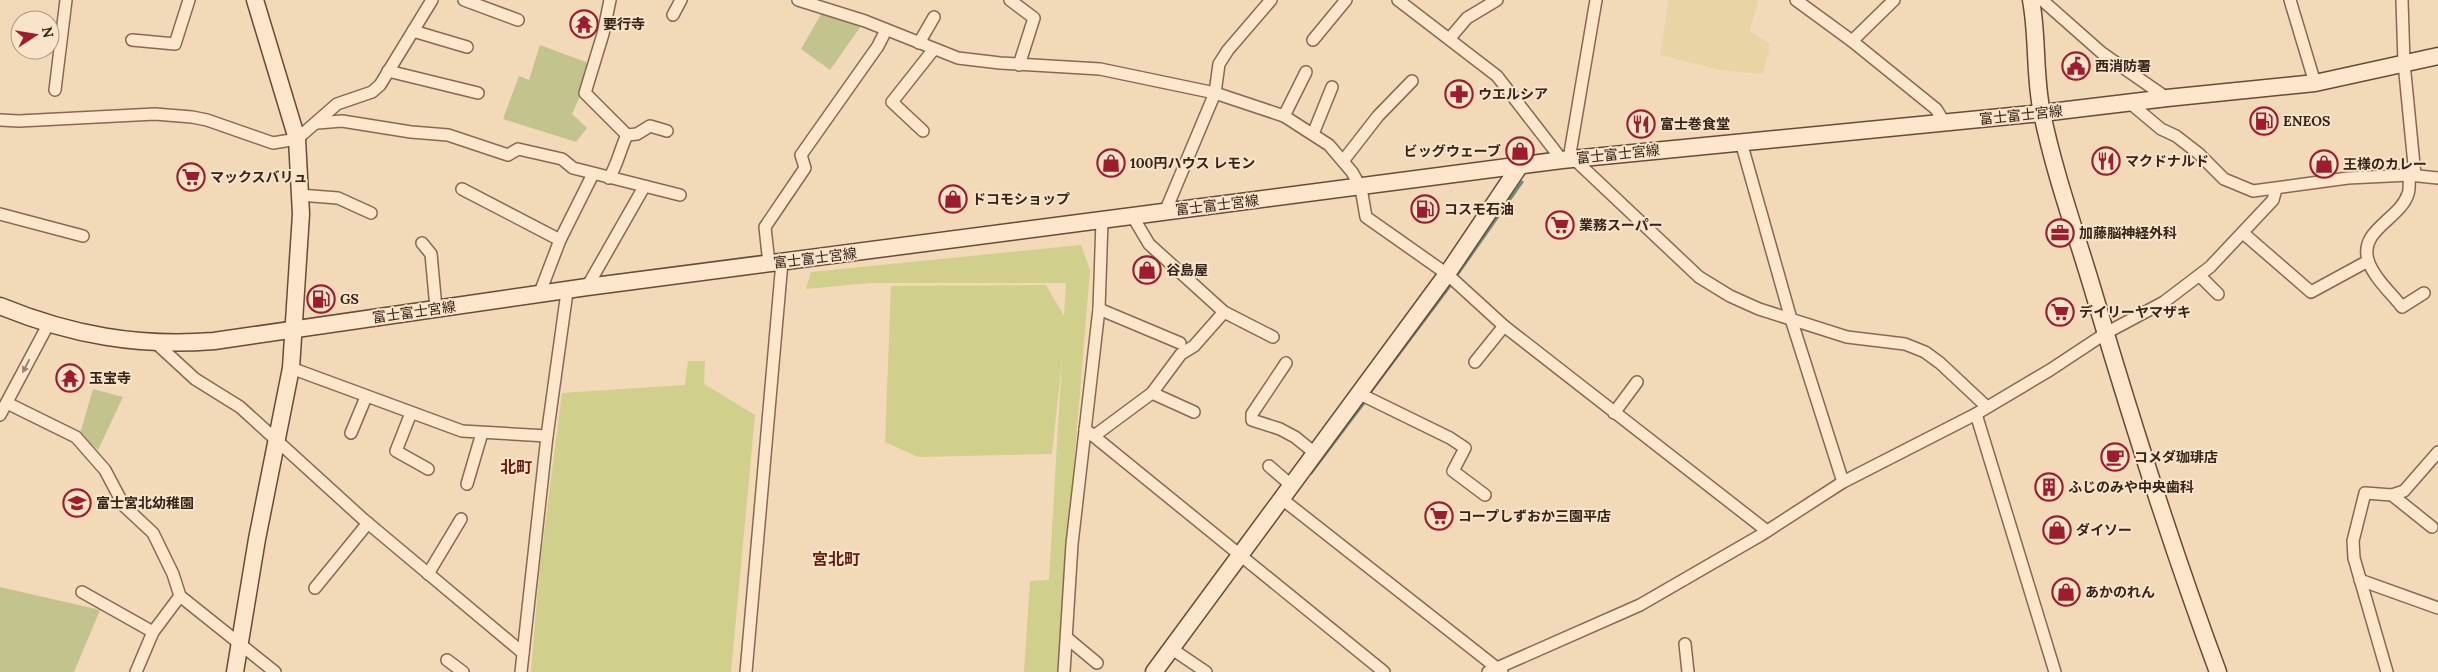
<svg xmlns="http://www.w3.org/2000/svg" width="2438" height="672" font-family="Lora,'Noto Sans JP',serif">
<rect width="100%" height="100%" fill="#f2d9b8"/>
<!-- farmland -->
<polygon fill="#e8d4a5" points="1669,0 1758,0 1750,31 1770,44 1763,74 1720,70 1660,55"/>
<!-- green -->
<g fill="#d0cf8c">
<polygon points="1081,245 1090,270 1057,672 1024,672 1030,581 1049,580 1062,359 1052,454 918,457 885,442 891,286 1046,285 1064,316 1066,283 870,283 806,289 811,272"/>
<polygon points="688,361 705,361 704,384 755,415 731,672 531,672 540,565 562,393 685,385"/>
</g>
<!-- cemetery -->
<g fill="#c3c38d">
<polygon points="821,14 861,26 830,70 801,49"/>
<polygon points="540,45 594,65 572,114 587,128 576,142 503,119 519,76 529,80"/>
<polygon points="93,389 123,397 98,450 80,434"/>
<polygon points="0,587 100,610 74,672 0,672"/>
</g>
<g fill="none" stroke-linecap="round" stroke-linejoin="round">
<!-- stream -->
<g stroke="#658f7f" stroke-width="3">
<polyline points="1455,278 1522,182"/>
<polyline points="1369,394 1452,283"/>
<polyline points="1311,473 1366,400"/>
<polyline points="1235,575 1245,562"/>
</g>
<!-- street casing -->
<g stroke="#896852" stroke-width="14">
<g id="street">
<polyline points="464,0 518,20"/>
<polyline points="610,0 603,34 585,93 627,135 637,134 650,126 667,131"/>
<polyline points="798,0 865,21 958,58 1000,63 1100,69 1215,93 1284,116 1329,145 1352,172 1361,188 1366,217 1447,274 1504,326 1767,531"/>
<polyline points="1010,0 1034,18 1019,65"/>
<polyline points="1398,0 1497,76 1562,160"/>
<polyline points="1796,0 1852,41 1936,109 1944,122"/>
<polyline points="2042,0 2102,53 2167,98"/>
<polyline points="2290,0 2315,83"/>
<polyline points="2402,0 2404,63 2415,175"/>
<polyline points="673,15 681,0"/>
<polyline points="413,31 467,47"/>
<polyline points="1450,38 1467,18 1497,0"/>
<polyline points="132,40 175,44 189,0"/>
<polyline points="1313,40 1346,0"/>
<polyline points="1852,41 1894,0"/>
<polyline points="919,43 934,17"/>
<polyline points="388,71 478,93"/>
<polyline points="55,90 66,0"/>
<polyline points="2130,103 2161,129 2176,136 2198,153 2224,179 2253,191 2348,178 2409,175 2438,178"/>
<polyline points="1284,116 1306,72"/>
<polyline points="0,120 19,121 155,114 192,117 207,120 273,143 297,139 337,104 372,92 380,85 432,0"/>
<polyline points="317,123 342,121 411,132 448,135 508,155 518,149 562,159 573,168 680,195"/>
<polyline points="923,131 892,102 934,49"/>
<polyline points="1313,134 1332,87"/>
<polyline points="1741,142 1791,319 1843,482"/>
<polyline points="1569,159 1596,0"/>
<polyline points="1574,159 1699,277 1730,296 1759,309 1847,337 1905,344 1925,352 1940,363 1987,407"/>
<polyline points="1343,161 1378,116 1412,81"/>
<path d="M2409,175c0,5 1,14 -1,19 -8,25 -49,36 -40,66 5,17 24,34 34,47l22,-14"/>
<path d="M609,178c9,-14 11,-29 18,-43"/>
<polyline points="462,189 560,240"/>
<polyline points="299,195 338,198 371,213"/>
<polyline points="1165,212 1215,93 1219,64 1228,50 1271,0"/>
<polyline points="0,214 83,236"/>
<polyline points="1133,217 1149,244 1224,312 1273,337"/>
<polyline points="2243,233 2311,292 2368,261"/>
<polyline points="422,243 431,254 436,308"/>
<polyline points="769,264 765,227 805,168 801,155 878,46 886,30"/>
<polyline points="2200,276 2218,294"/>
<polyline points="587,287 644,187"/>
<polyline points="539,295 560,240 593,174"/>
<polyline points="1099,309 1180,343"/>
<polyline points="157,344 195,379 240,407 363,519 523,653"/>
<polyline points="1475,362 1504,326"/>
<polyline points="1286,363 1252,414 1252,420 1280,429 1295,437 1316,454"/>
<polyline points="291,368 462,431 547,436"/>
<polyline points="1152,393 1194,412"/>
<polyline points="1360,394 1450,438 1465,448 1453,471 1485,495"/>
<polyline points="7,403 76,437 105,470 124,506 153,533 173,574 180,596 275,672"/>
<polyline points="411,413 396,451 428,469"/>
<polyline points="1614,413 1637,382"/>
<polyline points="1976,414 2055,672"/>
<polyline points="0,415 49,323"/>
<polyline points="1085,429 1384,672"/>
<polyline points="351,433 366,397"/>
<polyline points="1094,436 1152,393 1181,354 1194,346 1224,312"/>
<polyline points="1269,466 1292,486"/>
<polyline points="467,484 482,433"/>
<polyline points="2392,495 2432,527"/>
<polyline points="1282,499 1502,672"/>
<polyline points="428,574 461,519"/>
<polyline points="2360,580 2438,608"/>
<polyline points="315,588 368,523"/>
<polyline points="82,592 153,632"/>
<polyline points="1067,638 1097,663"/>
<polyline points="1685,644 1688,672"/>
<polyline points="1172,649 1206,672"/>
<polyline points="447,660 463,672"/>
<polyline points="136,672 153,632 180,596"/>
<polyline points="521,672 547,436 567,292"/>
<polyline points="746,672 782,262"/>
<polyline points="1064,672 1072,544 1099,309 1102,221"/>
<polyline points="1488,672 1640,605 1761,535 1843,482 1976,414 2050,370 2106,333 2164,302 2210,267 2273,200 2276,189"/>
<polyline points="2387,672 2354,558 2353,541 2365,493 2392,495 2404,491 2438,452"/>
</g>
</g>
<!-- secondary casing -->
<g stroke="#6a4936" stroke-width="19">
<g id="secondary">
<path d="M2031,0c7,37 3,75 11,113 12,59 33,117 50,174 38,129 79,259 126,385"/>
<path d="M0,306c71,29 138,41 214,35l373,-54 975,-127 480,-47 125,-15 148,-15 123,-27"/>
<polyline points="235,672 257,539 291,368 301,214 297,139 255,0"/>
<polyline points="1154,672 1447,274 1519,167"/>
</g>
</g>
<!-- street -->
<use href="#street" stroke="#fce7cc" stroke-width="11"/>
<!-- secondary -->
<use href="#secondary" stroke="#fce7cc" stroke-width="16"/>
</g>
<!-- one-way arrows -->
<defs><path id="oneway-solid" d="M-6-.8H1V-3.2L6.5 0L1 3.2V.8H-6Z" transform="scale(1.25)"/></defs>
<use fill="#998572" href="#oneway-solid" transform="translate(26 366) rotate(117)"/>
<!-- icons -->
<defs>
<g id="temple-ring" transform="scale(1.4375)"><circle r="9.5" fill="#f8e4c8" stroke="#9d1d2e" stroke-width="1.5"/><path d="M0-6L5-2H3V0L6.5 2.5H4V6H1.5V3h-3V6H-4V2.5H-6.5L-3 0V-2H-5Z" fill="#9d1d2e"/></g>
<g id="civic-ring" transform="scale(1.4375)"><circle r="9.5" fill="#f8e4c8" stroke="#9d1d2e" stroke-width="1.5"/><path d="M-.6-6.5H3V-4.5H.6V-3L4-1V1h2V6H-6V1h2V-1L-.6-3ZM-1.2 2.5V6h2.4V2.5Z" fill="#9d1d2e"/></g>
<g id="pharmacy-ring" transform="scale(1.4375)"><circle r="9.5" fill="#f8e4c8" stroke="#9d1d2e" stroke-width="1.5"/><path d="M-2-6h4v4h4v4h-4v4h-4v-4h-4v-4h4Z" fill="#9d1d2e"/></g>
<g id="fuel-ring" transform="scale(1.4375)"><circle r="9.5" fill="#f8e4c8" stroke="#9d1d2e" stroke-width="1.5"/><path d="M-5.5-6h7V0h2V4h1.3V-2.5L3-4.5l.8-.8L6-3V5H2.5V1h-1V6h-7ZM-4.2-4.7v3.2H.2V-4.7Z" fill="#9d1d2e"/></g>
<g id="restaurant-ring" transform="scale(1.4375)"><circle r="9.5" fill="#f8e4c8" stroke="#9d1d2e" stroke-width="1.5"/><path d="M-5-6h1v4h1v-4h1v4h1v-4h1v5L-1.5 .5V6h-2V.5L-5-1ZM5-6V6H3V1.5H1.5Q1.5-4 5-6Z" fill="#9d1d2e"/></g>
<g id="shop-ring" transform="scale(1.4375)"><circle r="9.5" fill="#f8e4c8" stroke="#9d1d2e" stroke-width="1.5"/><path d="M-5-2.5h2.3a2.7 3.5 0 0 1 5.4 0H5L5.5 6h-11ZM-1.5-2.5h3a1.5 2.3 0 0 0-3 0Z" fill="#9d1d2e"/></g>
<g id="supermarket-ring" transform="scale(1.4375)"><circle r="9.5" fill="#f8e4c8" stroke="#9d1d2e" stroke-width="1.5"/><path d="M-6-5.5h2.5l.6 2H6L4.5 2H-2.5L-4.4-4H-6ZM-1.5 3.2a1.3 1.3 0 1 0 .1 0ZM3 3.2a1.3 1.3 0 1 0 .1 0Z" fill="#9d1d2e"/></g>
<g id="office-ring" transform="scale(1.4375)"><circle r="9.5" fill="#f8e4c8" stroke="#9d1d2e" stroke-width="1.5"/><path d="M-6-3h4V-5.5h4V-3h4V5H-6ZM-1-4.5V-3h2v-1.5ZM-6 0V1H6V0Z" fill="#9d1d2e"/></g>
<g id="cafe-ring" transform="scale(1.4375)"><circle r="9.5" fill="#f8e4c8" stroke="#9d1d2e" stroke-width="1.5"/><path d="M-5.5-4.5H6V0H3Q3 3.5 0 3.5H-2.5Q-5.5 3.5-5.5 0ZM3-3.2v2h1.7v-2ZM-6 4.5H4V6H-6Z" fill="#9d1d2e"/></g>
<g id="building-ring" transform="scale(1.4375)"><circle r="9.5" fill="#f8e4c8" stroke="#9d1d2e" stroke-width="1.5"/><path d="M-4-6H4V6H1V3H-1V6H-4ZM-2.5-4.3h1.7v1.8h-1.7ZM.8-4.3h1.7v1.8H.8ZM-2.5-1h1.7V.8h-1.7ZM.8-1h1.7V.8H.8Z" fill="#9d1d2e"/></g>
<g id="school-ring" transform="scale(1.4375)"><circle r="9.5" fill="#f8e4c8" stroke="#9d1d2e" stroke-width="1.5"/><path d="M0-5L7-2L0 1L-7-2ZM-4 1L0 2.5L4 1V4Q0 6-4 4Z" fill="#9d1d2e"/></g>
</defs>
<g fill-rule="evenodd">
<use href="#temple-ring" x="584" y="24"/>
<use href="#civic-ring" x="2076" y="66"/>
<use href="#pharmacy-ring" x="1459" y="94"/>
<use href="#fuel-ring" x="2264" y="121"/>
<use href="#restaurant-ring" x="1641" y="124"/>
<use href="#shop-ring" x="1520" y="151"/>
<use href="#restaurant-ring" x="2106" y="161"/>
<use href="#shop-ring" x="1111" y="163"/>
<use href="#shop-ring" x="2324" y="164"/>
<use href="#supermarket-ring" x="191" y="177"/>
<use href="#shop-ring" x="953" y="199"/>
<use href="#fuel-ring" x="1425" y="209"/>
<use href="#supermarket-ring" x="1560" y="225"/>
<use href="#office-ring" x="2060" y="233"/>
<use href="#shop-ring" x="1147" y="270"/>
<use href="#fuel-ring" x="321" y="299"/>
<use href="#supermarket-ring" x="2060" y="312"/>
<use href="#temple-ring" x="70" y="378"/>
<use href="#cafe-ring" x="2115" y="457"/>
<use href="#building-ring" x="2049" y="487"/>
<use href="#school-ring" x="77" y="503"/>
<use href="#supermarket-ring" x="1439" y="516"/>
<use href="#shop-ring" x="2057" y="530"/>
<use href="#shop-ring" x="2066" y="592"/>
</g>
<g text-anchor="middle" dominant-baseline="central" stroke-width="4" stroke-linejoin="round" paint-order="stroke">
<!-- poi labels -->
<g font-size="14" font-weight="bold" fill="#362319" stroke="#f8e4c8" text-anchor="start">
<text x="603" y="24">要行寺</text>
<text x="2095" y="66">西消防署</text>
<text x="1478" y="94">ウエルシア</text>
<text x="2283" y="121">ENEOS</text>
<text x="1660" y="124">富士巻食堂</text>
<text x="1501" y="151" text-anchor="end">ビッグウェーブ</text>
<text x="2125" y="161">マクドナルド</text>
<text x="1130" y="163">100円ハウス レモン</text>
<text x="2343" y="164">王様のカレー</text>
<text x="210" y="177">マックスバリュ</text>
<text x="972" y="199">ドコモショップ</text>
<text x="1444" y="209">コスモ石油</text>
<text x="1579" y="225">業務スーパー</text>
<text x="2079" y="233">加藤脳神経外科</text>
<text x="1166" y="270">谷島屋</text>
<text x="340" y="299">GS</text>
<text x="2079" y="312">デイリーヤマザキ</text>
<text x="89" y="378">玉宝寺</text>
<text x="2134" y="457">コメダ珈琲店</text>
<text x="2068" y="487">ふじのみや中央歯科</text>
<text x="96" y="503">富士宮北幼稚園</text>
<text x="1458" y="516">コープしずおか三園平店</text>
<text x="2076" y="530">ダイソー</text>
<text x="2085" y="592">あかのれん</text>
</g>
<!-- street labels -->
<g font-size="14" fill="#362319" stroke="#f8e4c8">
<text transform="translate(2021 115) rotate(-6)">富士富士宮線</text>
<text transform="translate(1618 154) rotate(-6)">富士富士宮線</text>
<text transform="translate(1217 205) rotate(-7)">富士富士宮線</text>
<text transform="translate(815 258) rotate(-7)">富士富士宮線</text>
<text transform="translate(414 312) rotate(-8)">富士富士宮線</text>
</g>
<!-- quarter labels -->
<g font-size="16" font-weight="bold" fill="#671b14" stroke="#f8e4c8">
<text x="516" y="467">北町</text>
<text x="836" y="559">宮北町</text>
</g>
</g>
<!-- north arrow -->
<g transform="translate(35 35) rotate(78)"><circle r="24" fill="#f8e4c8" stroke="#aa9782"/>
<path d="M0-4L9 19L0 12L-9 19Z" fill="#9d1d2e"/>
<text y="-8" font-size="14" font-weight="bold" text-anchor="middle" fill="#362319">N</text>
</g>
</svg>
